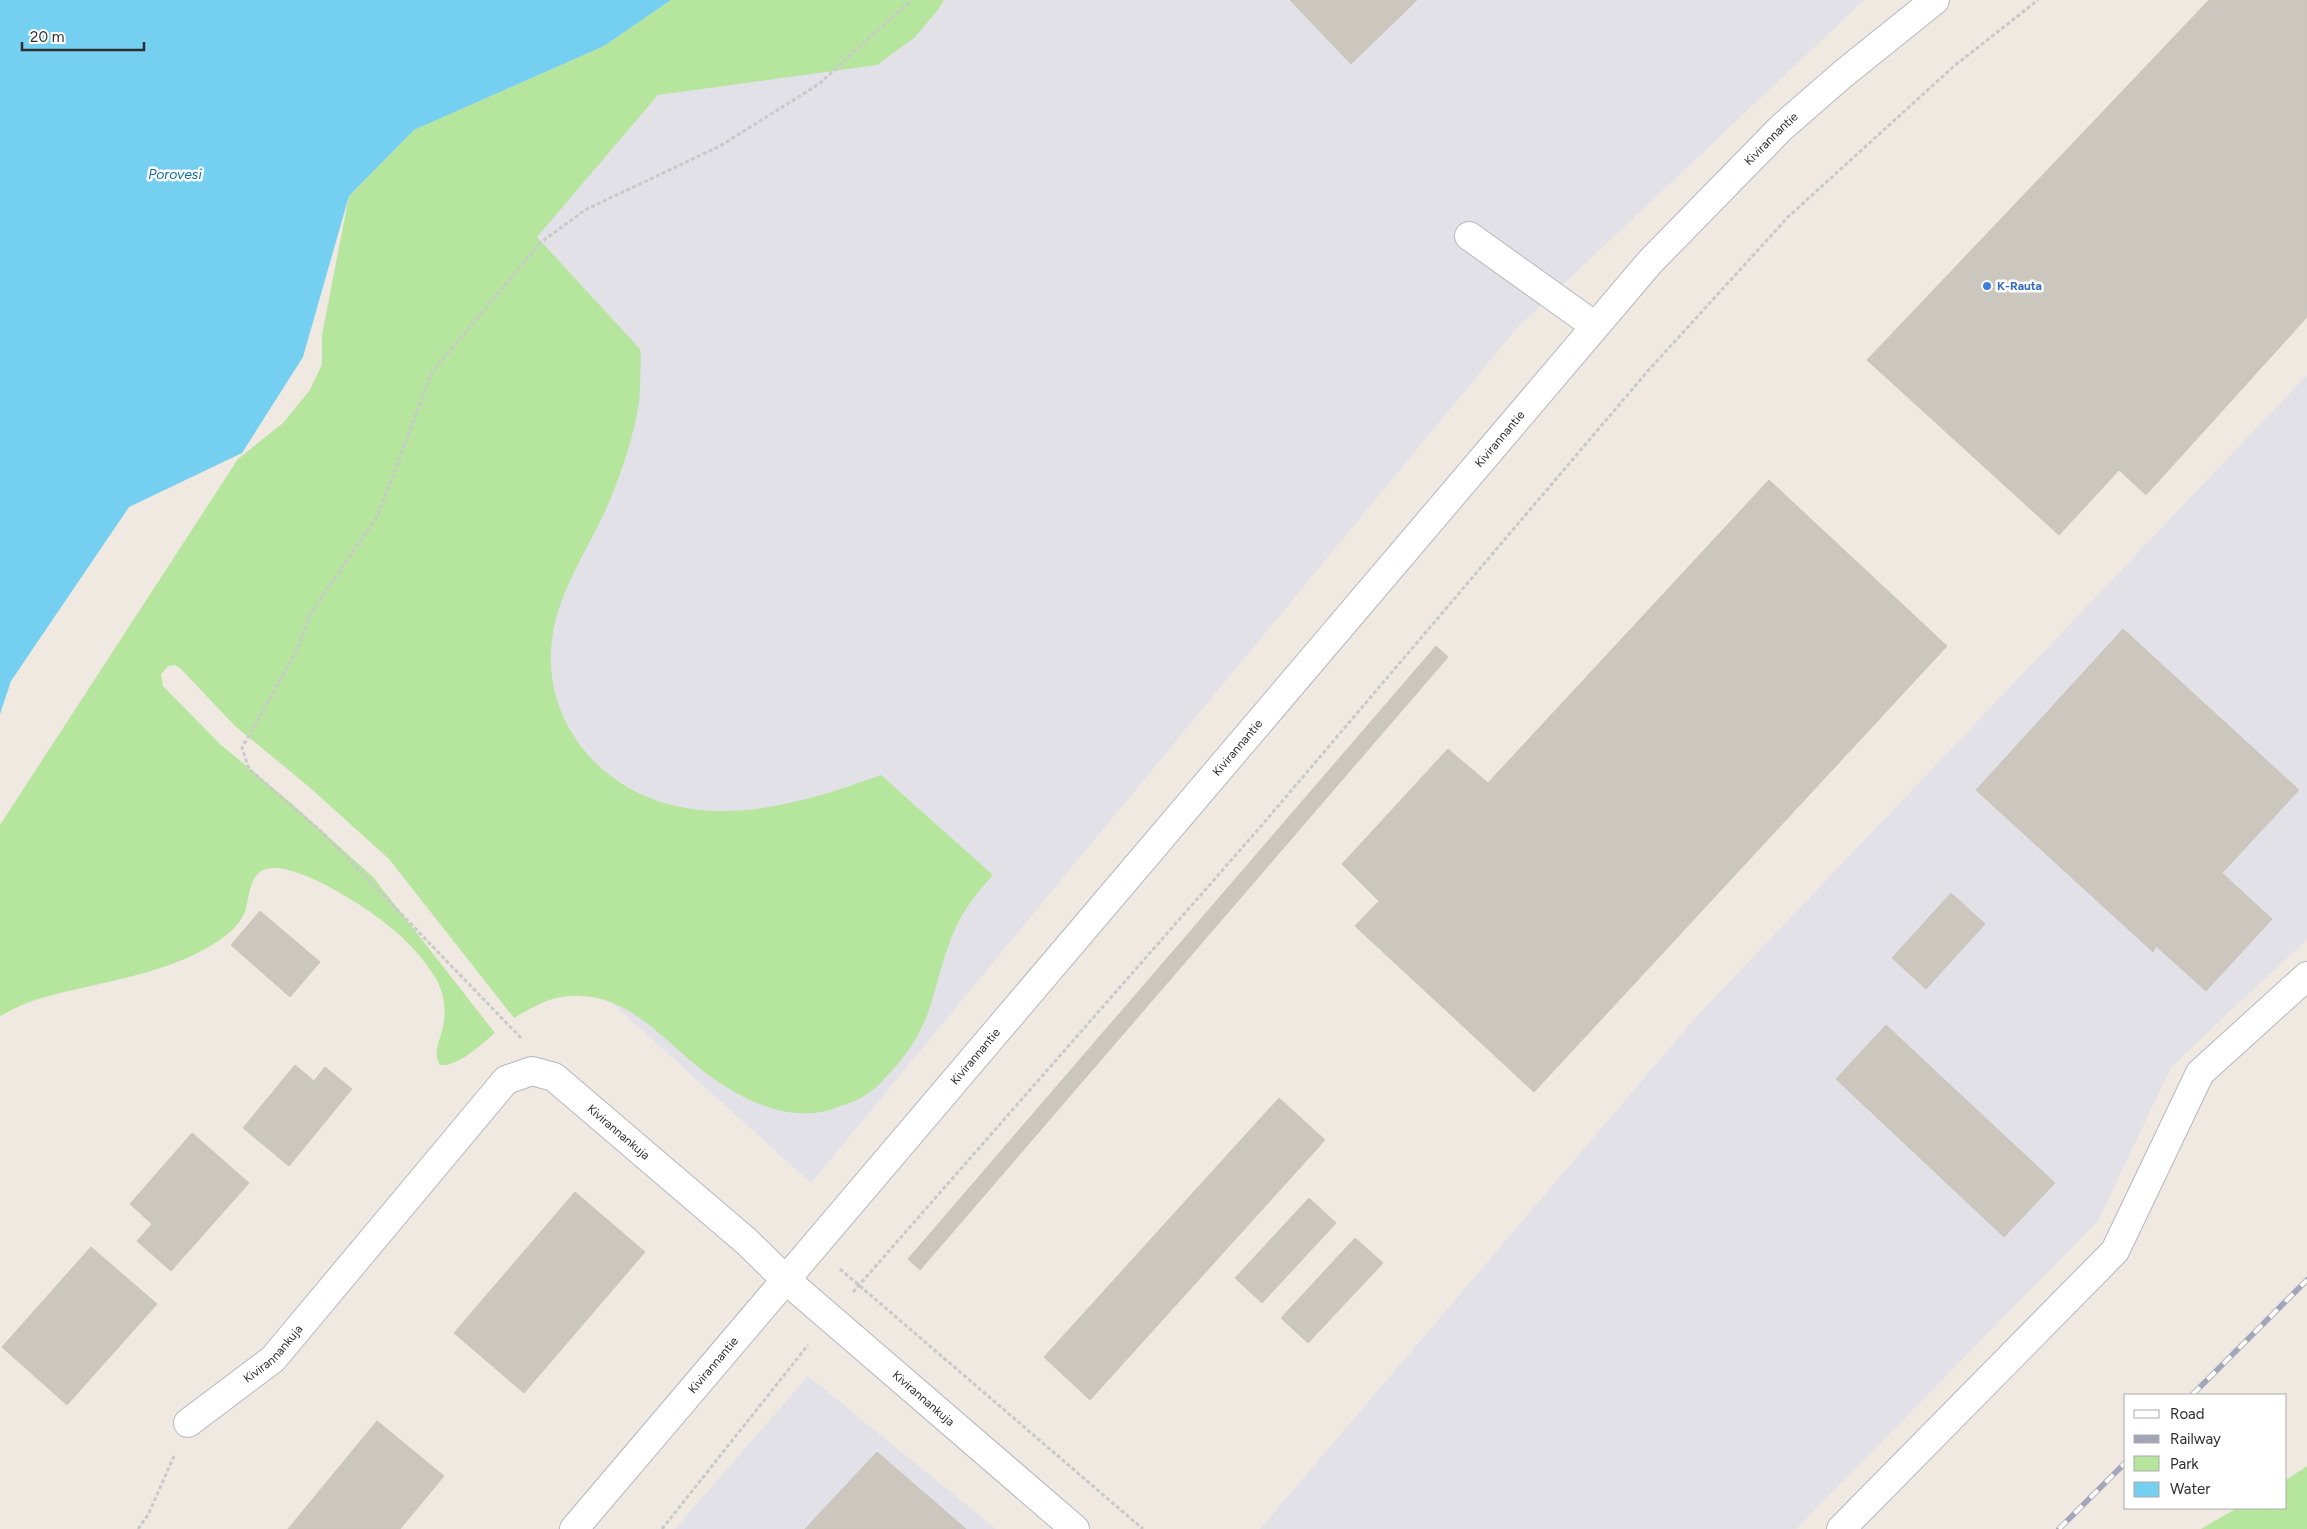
<svg xmlns="http://www.w3.org/2000/svg" width="2307" height="1529" font-family="Figtree,sans-serif">
<rect width="100%" height="100%" fill="#efe9e1"/>
<!-- industrial -->
<g fill="#e3e1e8">
<polygon points="707,0 1864,0 1517,328 811,1183 188,620"/>
<polygon points="2307,375 2307,939 2171,1067 2098,1221 1796,1529 1260,1529 1697,1016"/>
<polygon points="808,1376 996,1529 675,1529"/>
</g>
<!-- green -->
<g fill="#b6e59e">
<path d="M671,0h273l-6,10 -23,27 -38,28 -219,30 -121,142 103,112 1,4c-1,16 0,33 -2,49 -5,33 -16,67 -29,98 -18,43 -46,81 -56,127 -8,41 -1,77 21,111 13,20 32,37 52,49 80,46 174,17 254,-12l112,100c-14,16 -28,32 -37,52 -13,27 -18,58 -28,86 -9,24 -23,44 -41,63 -10,12 -24,23 -40,28 -8,2 -16,6 -25,8 -45,8 -90,-18 -124,-45 -40,-33 -77,-79 -135,-70 -18,2 -33,12 -49,21l-125,-159 -81,-73 -73,-60 -54,-57 -6,-4 -7,1 -7,8 2,12 57,58 72,60 81,73 122,156c-14,11 -36,34 -55,32 -9,-13 3,-30 4,-44 2,-13 -1,-32 -9,-44 -12,-19 -27,-36 -45,-50 -23,-20 -95,-66 -124,-58 -20,6 -15,34 -24,49 -8,13 -24,24 -37,31 -53,29 -114,34 -170,51 -12,4 -24,10 -35,16v-191l238,-366 45,-36 27,-33 12,-26v-29l27,-139 65,-66 190,-84z"/>
<polygon points="2307,1466 2307,1529 2201,1529 2237,1508 2286,1508 2286,1480"/>
</g>
<!-- water -->
<polygon fill="#75cff0" points="0,0 671,0 604,46 414,130 349,196 303,357 242,453 129,507 11,681 0,714"/>
<!-- building -->
<g fill="#cbc7bf" stroke="#cbc5ba">
<polygon points="1290,0 1417,0 1351,64"/>
<polygon points="2209,0 2307,0 2307,317 2146,495 2119,470 2059,535 1867,360"/>
<polygon points="1769,480 1947,646 1534,1092 1355,926 1379,901 1342,864 1448,749 1488,783"/>
<polygon points="2123,629 2299,790 2222,873 2272,919 2206,991 2156,946 2153,952 1976,790"/>
<polygon points="1436,646 1448,657 920,1270 908,1259"/>
<polygon points="1951,893 1985,924 1926,989 1892,958"/>
<polygon points="260,911 320,962 290,997 231,945"/>
<polygon points="1886,1025 2055,1183 2004,1237 1836,1079"/>
<polygon points="295,1065 314,1081 325,1067 352,1089 289,1166 243,1128"/>
<polygon points="1279,1098 1325,1140 1090,1400 1044,1357"/>
<polygon points="192,1133 249,1183 171,1271 137,1241 152,1224 130,1204"/>
<polygon points="575,1192 645,1252 524,1393 454,1333"/>
<polygon points="1309,1198 1336,1223 1262,1303 1235,1278"/>
<polygon points="1355,1238 1383,1263 1308,1343 1281,1318"/>
<polygon points="91,1247 157,1304 67,1405 2,1347"/>
<polygon points="377,1421 444,1476 400,1529 288,1529"/>
<polygon points="877,1452 966,1529 805,1529"/>
</g>
<g fill="none" stroke-linecap="round" stroke-linejoin="round">
<!-- street casing -->
<g stroke="#b4b7c1" stroke-width="30">
<g id="street">
<polyline points="1469,236 1595,326"/>
<path id="s1" d="M188,1423l85,-64 233,-279 26,-9 22,6 192,164 40,39 289,249"/>
<path id="s2" d="M574,1529l1076,-1267 131,-134 62,-54 92,-74"/>
<polyline points="1841,1529 2115,1251 2200,1073 2307,976"/>
</g>
</g>
<!-- path -->
<g stroke="#c9c9c9" stroke-width="3" stroke-dasharray="4 2.5" stroke-linecap="butt">
<polyline points="521,1038 323,833 249,769 242,748 298,648 309,616 378,515 432,372 540,243 585,210 720,146 819,84 911,0"/>
<polyline points="840,1269 1143,1529"/>
<polyline points="853,1292 1262,825 1647,372 1788,217 1953,67 2038,0"/>
<polyline points="138,1529 148,1515 174,1456"/>
<polyline points="662,1529 808,1345"/>
</g>
<!-- street -->
<use href="#street" stroke="#fff" stroke-width="28"/>
<!-- rail casing -->
<g stroke="#a3a6b8" stroke-width="5.5">
<g id="rail">
<polyline points="2192,1395 2307,1280"/>
<polyline points="2059,1529 2126,1462"/>
</g>
</g>
<!-- rail -->
<use href="#rail" stroke="#fff" stroke-width="4" stroke-dasharray="11" stroke-linecap="butt"/>
</g>
<!-- markers -->
<circle fill="#3f7fe0" stroke="#fff" stroke-width="2" cx="1987" cy="286" r="5"/>
<g text-anchor="middle" dominant-baseline="central" stroke-width="5" stroke-linejoin="round" paint-order="stroke">
<!-- street labels -->
<g font-size="12" fill="#2e2e2e" stroke="#fff">
<text stroke="none"><textPath href="#s2" startOffset="1835">Kivirannantie</textPath></text>
<text stroke="none"><textPath href="#s2" startOffset="1430">Kivirannantie</textPath></text>
<text stroke="none"><textPath href="#s2" startOffset="1025">Kivirannantie</textPath></text>
<text stroke="none"><textPath href="#s2" startOffset="620">Kivirannantie</textPath></text>
<text stroke="none"><textPath href="#s1" startOffset="605">Kivirannankuja</textPath></text>
<text stroke="none"><textPath href="#s1" startOffset="110">Kivirannankuja</textPath></text>
<text stroke="none"><textPath href="#s2" startOffset="215">Kivirannantie</textPath></text>
<text stroke="none"><textPath href="#s1" startOffset="1010">Kivirannankuja</textPath></text>
</g>
<!-- shop labels -->
<g font-size="12" font-weight="bold" fill="#366cbe" stroke="#fff" text-anchor="start">
<text x="1997" y="286">K-Rauta</text>
</g>
<!-- water labels -->
<g font-size="14" font-style="italic" fill="#0d6fa3" stroke="#fff">
<text x="175" y="174">Porovesi</text>
</g>
</g>
<!-- legend -->
<rect x="2124" y="1394" width="162" height="115" fill="#ffffff" stroke="#ababab"/>
<rect x="2134" y="1410" width="25" height="8" fill="#ffffff" stroke="#ababab"/>
<text x="2170" y="1419" font-size="15" fill="#2e2e2e">Road</text>
<rect x="2134" y="1435" width="25" height="8" fill="#a3a6b8" stroke="#ababab"/>
<text x="2170" y="1444" font-size="15" fill="#2e2e2e">Railway</text>
<rect x="2134" y="1456" width="25" height="15" fill="#b6e59e" stroke="#ababab"/>
<text x="2170" y="1469" font-size="15" fill="#2e2e2e">Park</text>
<rect x="2134" y="1482" width="25" height="15" fill="#75cff0" stroke="#ababab"/>
<text x="2170" y="1494" font-size="15" fill="#2e2e2e">Water</text>
<!-- scale -->
<path d="M22 42v8h122v-8" fill="none" stroke="#2e2e2e" stroke-width="2.5"/>
<text x="30" y="42" font-size="15" fill="#2e2e2e" stroke="#ffffff" stroke-width="4" paint-order="stroke">20 m</text>
</svg>
